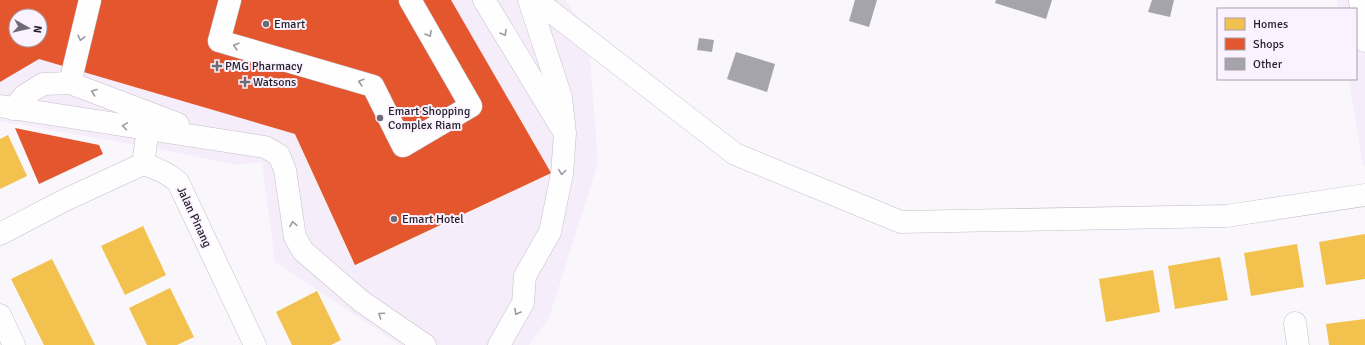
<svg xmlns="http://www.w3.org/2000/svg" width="1365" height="345" font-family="Signika,sans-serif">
<rect width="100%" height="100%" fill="#f9f6fc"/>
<!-- built -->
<g fill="#f6edfb" fill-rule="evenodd">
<path d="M0,0h565l23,30 10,133 -49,155 -20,27h-129l-125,-83 -13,-100 -25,3 -78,-16 -159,-28zM16,16h24v24h-24z"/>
<polygon points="1337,0 1365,0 1365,165 1363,166 1349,79 1356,79 1356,9 1338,9"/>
</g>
<!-- homes -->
<g fill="#f2c14e">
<polygon points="510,102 551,173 355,265 295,134 353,111 382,171"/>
<polygon points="8,135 27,176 0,189 0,139"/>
<polygon points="143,226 166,275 125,295 101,246"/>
<polygon points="1365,234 1365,279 1326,285 1319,242"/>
<polygon points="1297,244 1304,287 1251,296 1244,253"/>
<polygon points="1220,257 1228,300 1175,309 1168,266"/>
<polygon points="52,259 95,345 44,345 11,279"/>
<polygon points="1153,270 1160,312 1106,322 1099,279"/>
<polygon points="170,288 194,337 177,345 147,345 129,308"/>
<polygon points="317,291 341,340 331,345 292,345 276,312"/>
<polygon points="1365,319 1365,345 1329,345 1326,324"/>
</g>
<!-- shops -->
<g fill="#e4572e" fill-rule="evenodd">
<path d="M0,0h451l100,173 -196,92 -60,-131 -256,-75 -39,23zM16,16h24v24h-24z"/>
<polygon points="15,128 99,145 103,154 39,184"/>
</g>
<!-- building -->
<g fill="#a5a4ab">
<polygon points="855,0 877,0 869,27 849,21"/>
<polygon points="996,0 1052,0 1046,19 995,3"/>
<polygon points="1152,0 1174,0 1170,17 1148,12"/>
<polygon points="699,38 714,40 712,52 697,50"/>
<polygon points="736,52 775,64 767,92 727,79"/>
</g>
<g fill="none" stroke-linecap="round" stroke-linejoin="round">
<!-- minor casing -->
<g stroke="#c4bfc7" stroke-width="23">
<g id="minor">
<polyline points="230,0 219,41 373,86 403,146 471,106 410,0"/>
<polyline points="484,0 561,127"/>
<polyline points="536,0 735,154 901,222 1226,216 1365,195"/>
<polyline points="1360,0 1365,41"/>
<polyline points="70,83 90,0"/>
<polyline points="0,106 265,147 279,155 285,170 295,237 303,251 361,301 425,345"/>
<polyline points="13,109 24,96 43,84 70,83 178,124"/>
<polyline points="143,164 148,129"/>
<path d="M0,234l65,-34 78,-36c13,4 25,9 35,18l77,163"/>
<polyline points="0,315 14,345"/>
<polyline points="1295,323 1298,345"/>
<polyline points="499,345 523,303 525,276 550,232 562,174 565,133 561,97 529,0"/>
</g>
</g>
<!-- minor -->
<use href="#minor" stroke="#fefeff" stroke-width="22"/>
</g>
<!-- one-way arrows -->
<defs><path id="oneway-chevron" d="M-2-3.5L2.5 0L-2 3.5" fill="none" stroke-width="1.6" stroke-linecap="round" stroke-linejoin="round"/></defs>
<g stroke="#9c9a9f">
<use href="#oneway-chevron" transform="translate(504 33) rotate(59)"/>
<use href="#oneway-chevron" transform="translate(429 34) rotate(60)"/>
<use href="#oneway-chevron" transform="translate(81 38) rotate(103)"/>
<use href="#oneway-chevron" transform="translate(236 46) rotate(-164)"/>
<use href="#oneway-chevron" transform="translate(361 82) rotate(-164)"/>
<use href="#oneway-chevron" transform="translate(94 92) rotate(-159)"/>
<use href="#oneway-chevron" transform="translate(125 126) rotate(-171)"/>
<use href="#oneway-chevron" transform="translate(562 172) rotate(97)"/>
<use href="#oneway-chevron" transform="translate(293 224) rotate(-99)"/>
<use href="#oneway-chevron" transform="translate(517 312) rotate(120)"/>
<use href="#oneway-chevron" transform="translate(381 315) rotate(-145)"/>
</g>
<!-- markers -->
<g fill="#6f6a73" stroke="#faf3ff" stroke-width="1.5">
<circle cx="266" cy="24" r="4"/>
<path d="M215 60h4v4h4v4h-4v4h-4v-4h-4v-4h4z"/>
<path d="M243 76h4v4h4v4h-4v4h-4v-4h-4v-4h4z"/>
<circle cx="380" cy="118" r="4"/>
<circle cx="394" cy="219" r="4"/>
</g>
<g text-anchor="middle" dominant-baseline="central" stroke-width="4" stroke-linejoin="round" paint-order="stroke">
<!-- poi labels -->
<g font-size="12" fill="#251f29" stroke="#faf3ff" text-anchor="start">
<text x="274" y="24">Emart</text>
<text x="225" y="66">PMG Pharmacy</text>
<text x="253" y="82">Watsons</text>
<text x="388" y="111">Emart Shopping<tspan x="388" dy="14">Complex Riam</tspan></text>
<text x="402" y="219">Emart Hotel</text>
</g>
<!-- street labels -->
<g font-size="12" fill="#251f29" stroke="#faf3ff">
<text transform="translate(194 217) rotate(65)">Jalan Pinang</text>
</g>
</g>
<!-- legend -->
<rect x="1217" y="8" width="140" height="72" fill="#faf3ff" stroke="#a59ea9"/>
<rect x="1225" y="18" width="20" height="12" fill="#f2c14e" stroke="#a59ea9"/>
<text x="1253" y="28" font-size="12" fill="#251f29">Homes</text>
<rect x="1225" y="38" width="20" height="12" fill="#e4572e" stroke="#a59ea9"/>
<text x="1253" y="48" font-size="12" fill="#251f29">Shops</text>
<rect x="1225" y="58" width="20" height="12" fill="#a5a4ab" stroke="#a59ea9"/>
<text x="1253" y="68" font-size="12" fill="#251f29">Other</text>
<!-- north arrow -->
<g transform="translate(28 28) rotate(98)"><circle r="19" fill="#faf3ff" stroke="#a59ea9"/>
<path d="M0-3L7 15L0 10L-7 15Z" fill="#6f6a73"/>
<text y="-6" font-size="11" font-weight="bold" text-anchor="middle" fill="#251f29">N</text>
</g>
</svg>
